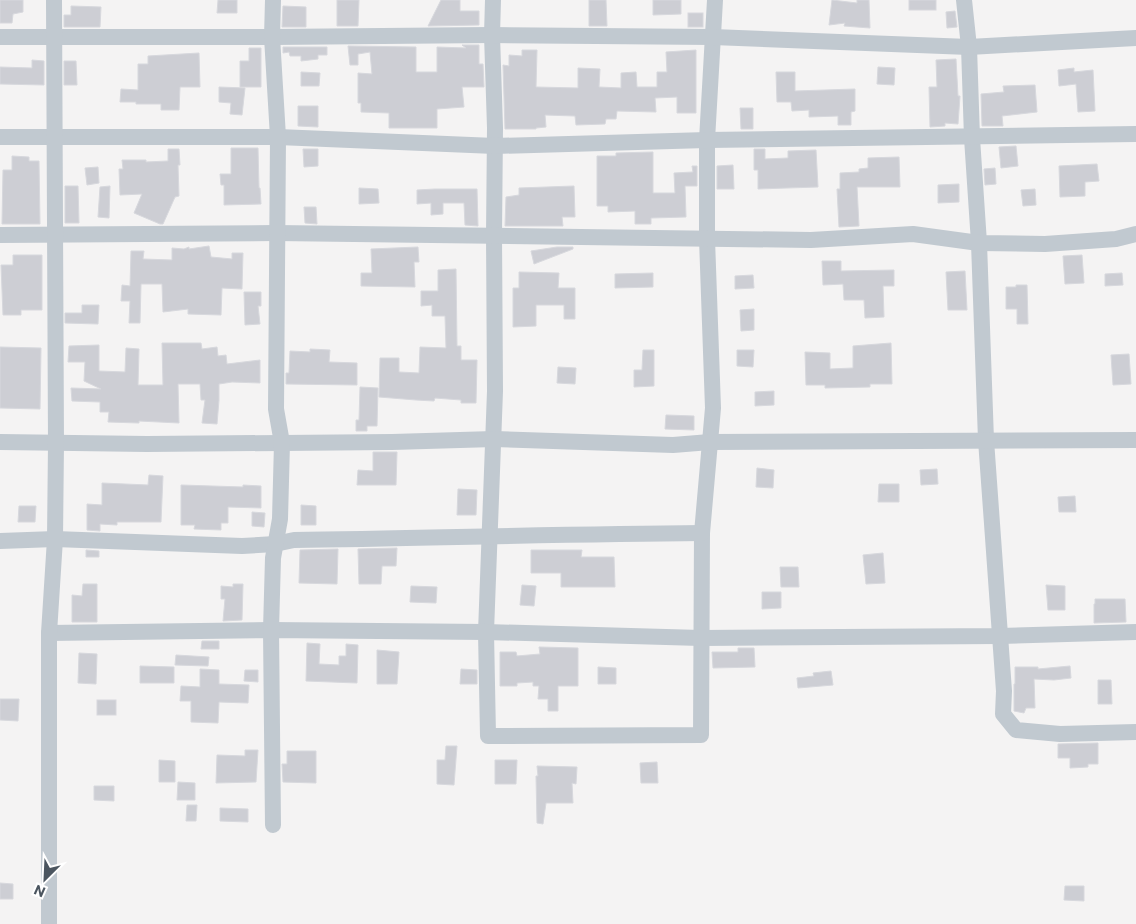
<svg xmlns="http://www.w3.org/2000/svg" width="1136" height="924" font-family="Commissioner,sans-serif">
<rect width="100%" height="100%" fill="#f4f3f3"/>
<!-- building -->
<g fill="#cdced4" stroke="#d7d8dd">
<polygon points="0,0 23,0 23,12 13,14 12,23 0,23"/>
<polygon points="218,0 237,0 237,13 217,13"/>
<polygon points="337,0 359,0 358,26 337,26"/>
<polygon points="441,0 460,0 460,11 479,11 479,25 428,26"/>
<polygon points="589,0 606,0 607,26 589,26"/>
<polygon points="653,0 681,0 681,14 653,15"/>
<polygon points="832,0 857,3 857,0 869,0 870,28 844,26 845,23 829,25"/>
<rect x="909" y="0" width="27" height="10"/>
<polygon points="71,6 101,7 100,27 64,27 64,15 71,15"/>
<polygon points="283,6 306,7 306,27 282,27"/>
<polygon points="955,11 957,27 947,28 946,12"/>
<rect x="688" y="13" width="15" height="14"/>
<polygon points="462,45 479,45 479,64 483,64 484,87 462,87 464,107 437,109 437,128 389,128 389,113 361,112 361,103 358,103 358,73 372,74 370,52 358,54 358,65 350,65 348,46 416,47 416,72 437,72 437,47 466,48"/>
<polygon points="283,47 327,47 327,55 318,55 318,59 301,61 301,56 290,56 289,52 283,53"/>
<polygon points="249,48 261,48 261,87 240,87 240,61 249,61"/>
<polygon points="522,50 537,50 536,87 578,88 578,68 600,69 599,87 621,88 621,73 636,72 637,87 657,87 657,72 667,72 666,52 696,50 696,113 677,113 677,97 655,98 656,112 617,111 616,119 606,119 605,124 576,125 575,116 545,115 546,127 536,128 536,129 505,129 503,65 509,66 509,55 522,56"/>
<polygon points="199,53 200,87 180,87 179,110 161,110 161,104 136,104 136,102 120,102 121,89 138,90 138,64 148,64 148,56"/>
<polygon points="956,59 958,96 960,96 958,124 945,123 945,126 930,127 929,87 937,87 936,60"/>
<polygon points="32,60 44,61 44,85 0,84 0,67 32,68"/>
<polygon points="64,61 76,61 77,85 64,85"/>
<polygon points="878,67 895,68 894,85 877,84"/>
<polygon points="1074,68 1074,72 1093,70 1095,111 1078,112 1076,84 1059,86 1058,70"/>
<polygon points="301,72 320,73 319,86 301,86"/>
<polygon points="776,72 795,72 795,91 855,89 855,111 851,112 851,125 838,125 838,116 809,117 809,110 792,111 791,102 777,102"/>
<polygon points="1035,85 1037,112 1002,116 1003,126 982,126 981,94 1004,92 1003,86"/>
<polygon points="219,87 245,88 242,115 230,114 231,103 219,102"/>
<polygon points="298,106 318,106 318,127 298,126"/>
<polygon points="740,108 753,108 753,129 741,129"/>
<polygon points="1016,146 1018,166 1001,168 999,147"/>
<polygon points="231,148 258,148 259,188 260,188 261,204 224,205 224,185 221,185 220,174 231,174"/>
<polygon points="168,149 179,149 180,165 178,165 179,196 175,197 163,224 160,224 134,213 142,194 120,195 119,169 123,169 122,160 146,160 146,162 168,161"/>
<polygon points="303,149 318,149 318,166 304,167"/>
<polygon points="754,149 765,149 765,159 788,158 788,151 816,150 818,187 758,189 758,170 754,170"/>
<polygon points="653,152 653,193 675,193 674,173 693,172 692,166 697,166 697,186 685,186 686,217 651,218 651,224 635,224 635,211 608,212 608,206 597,206 597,156 616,156 616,153"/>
<polygon points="12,156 29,157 29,161 39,161 40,224 2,224 3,170 12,170"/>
<polygon points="899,157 900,187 857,187 859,226 839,227 837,189 840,189 840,173 859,172 859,169 868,168 868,158"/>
<polygon points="1097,164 1099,181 1085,182 1085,196 1060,197 1059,166"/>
<polygon points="733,165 734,189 717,189 717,166"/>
<polygon points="98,167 99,183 87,185 85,168"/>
<polygon points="995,168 996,184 985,185 984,169"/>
<polygon points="959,184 959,202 938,203 938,185"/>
<polygon points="65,186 78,186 79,223 65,223"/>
<polygon points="110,186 109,218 98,217 100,187"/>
<polygon points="574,186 575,217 562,217 563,226 505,226 506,197 519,195 519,188"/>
<polygon points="359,188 378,189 379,203 359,204"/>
<polygon points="435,189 477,189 478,226 465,225 464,203 443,203 443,214 431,215 431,203 417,204 417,190"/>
<polygon points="1035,189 1036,205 1023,206 1021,190"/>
<polygon points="304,207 316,207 317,224 305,223"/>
<polygon points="209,246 211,257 232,259 232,253 243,253 242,289 222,288 221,315 188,314 188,309 163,312 162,284 141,284 140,323 129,323 130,301 121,301 122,285 130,286 131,251 144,251 143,259 172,260 172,248 184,249 189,247 189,249"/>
<polygon points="418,247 419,262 414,262 415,287 361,286 361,273 372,273 371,249"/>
<polygon points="557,247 573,247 573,249 534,264 531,251"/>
<polygon points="13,255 42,255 42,310 21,310 21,315 3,315 1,265 13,265"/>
<polygon points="1082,255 1084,283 1065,284 1063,256"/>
<polygon points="822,261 841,261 841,271 894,270 894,286 883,286 884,317 865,318 864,300 844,300 843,284 823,285"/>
<polygon points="456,269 457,346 461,346 461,360 477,360 476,403 461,403 461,400 435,398 434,401 416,400 379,397 380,358 399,358 399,372 419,373 420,347 446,348 445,316 432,316 432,305 421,306 421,291 438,291 438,270"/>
<polygon points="965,271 967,310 948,310 946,272"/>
<polygon points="519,272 559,273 558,288 575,288 575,319 564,319 564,305 536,305 536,326 513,327 513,288 519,288"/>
<polygon points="653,273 653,287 615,288 615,274"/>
<polygon points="1122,273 1123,285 1105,286 1105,274"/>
<polygon points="753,275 754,288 735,289 735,276"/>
<polygon points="1016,285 1027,285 1028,324 1017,324 1017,309 1006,309 1006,287 1016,287"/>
<polygon points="244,292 261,292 261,306 258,306 260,324 245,325"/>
<polygon points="82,305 99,305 98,324 65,323 65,313 82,313"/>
<polygon points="754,309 754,330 741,331 740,310"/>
<polygon points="162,343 201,343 202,349 217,347 218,356 226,355 227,364 260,360 260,383 232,382 219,384 219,400 217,424 202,423 205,400 201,400 200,384 178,384 179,423 139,421 139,423 108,422 109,412 100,412 100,402 72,401 71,388 101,389 84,381 85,362 68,362 69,346 99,345 99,371 125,372 126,348 139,349 138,385 163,385"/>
<polygon points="891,343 892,384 870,384 870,387 825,388 825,385 806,385 805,352 830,353 830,369 853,368 853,346"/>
<polygon points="0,347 41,348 40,409 0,408"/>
<polygon points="310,349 330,350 329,362 357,363 357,385 286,384 286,373 289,373 290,351 310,352"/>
<polygon points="643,350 654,350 654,386 634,387 634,370 642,370"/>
<polygon points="737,350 754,350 753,367 737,366"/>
<polygon points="1129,354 1131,384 1113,385 1111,355"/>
<polygon points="558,367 576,368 575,384 557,383"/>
<polygon points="360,387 378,388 377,426 367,426 367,431 356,431 356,420 359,420"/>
<polygon points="774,391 774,405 755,406 755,392"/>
<polygon points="666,415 694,416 694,430 665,429"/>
<polygon points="373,452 397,452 396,485 357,485 358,470 373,471"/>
<polygon points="757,468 774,470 773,488 756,487"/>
<polygon points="937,469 938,484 921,485 920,470"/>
<polygon points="149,475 163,476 161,522 117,522 117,525 100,524 100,531 87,530 87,504 102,505 102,483 148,485"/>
<polygon points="879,484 899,484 899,502 878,502"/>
<polygon points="181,485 243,487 243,485 261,486 261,508 228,507 228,523 221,523 221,530 194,529 195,525 181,525"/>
<polygon points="458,489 477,490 476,515 457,515"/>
<polygon points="1075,496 1076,512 1059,512 1058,497"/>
<polygon points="301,505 316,506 316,525 301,525"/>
<polygon points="19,506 36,506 35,522 18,522"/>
<polygon points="252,512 265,513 264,527 252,526"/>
<polygon points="397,548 396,566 382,566 381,584 359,584 358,549"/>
<polygon points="338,549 337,584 299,583 300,550"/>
<polygon points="86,550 99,551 99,557 86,557"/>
<polygon points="531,550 582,550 581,557 614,557 615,587 561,587 561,573 531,573"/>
<polygon points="883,553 885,583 866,584 863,555"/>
<polygon points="780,567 798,567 799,587 781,587"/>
<polygon points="83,584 97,584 97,622 72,622 72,595 82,596"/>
<polygon points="233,584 243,584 242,620 223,621 225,599 221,599 221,586 233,587"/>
<polygon points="522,585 536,586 534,606 520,605"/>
<polygon points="1046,585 1065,586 1065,610 1048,610"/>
<polygon points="411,586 437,587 436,603 410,602"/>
<polygon points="762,592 781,592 781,608 762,609"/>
<polygon points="1095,599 1125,599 1126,622 1094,623 1094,604 1095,604"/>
<polygon points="202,641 219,641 219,649 201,649"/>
<polygon points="307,643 320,644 319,664 339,665 339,656 346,656 346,644 358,645 357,683 306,681"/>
<polygon points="539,647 578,648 578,686 558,686 558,711 548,711 548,699 538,699 539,686 533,686 533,682 517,683 517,686 500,686 500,652 516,652 517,656 540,654"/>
<polygon points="738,648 754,648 755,667 713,668 712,652 738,652"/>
<polygon points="377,650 399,652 397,684 377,684"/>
<polygon points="79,653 97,654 96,684 78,683"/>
<polygon points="176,655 209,657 208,666 175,665"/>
<polygon points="140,666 174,667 174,683 140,683"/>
<polygon points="1070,666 1071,678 1054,680 1034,679 1035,708 1026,708 1024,713 1014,711 1014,684 1015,684 1015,667 1038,667 1038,669"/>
<polygon points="598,667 616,668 616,684 598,684"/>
<polygon points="200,669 219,670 219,684 249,685 248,703 219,702 218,723 191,722 191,701 180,701 181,686 200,687"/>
<polygon points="461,669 477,670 477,684 460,684"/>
<polygon points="245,670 258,670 258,682 244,681"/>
<polygon points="831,671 833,685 798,688 797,678 814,676 813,673"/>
<polygon points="1098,680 1111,680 1112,704 1098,704"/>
<polygon points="0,699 19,699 18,721 0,720"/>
<rect x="97" y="700" width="19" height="15"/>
<polygon points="1098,743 1098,764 1088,764 1088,767 1070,768 1070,758 1058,758 1058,744"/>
<polygon points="446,746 457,746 454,785 437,784 437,760 445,760"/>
<polygon points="245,750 258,750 256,782 216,783 217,755 245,756"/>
<polygon points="287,751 316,751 316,783 283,782 282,764 287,764"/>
<polygon points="159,760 175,761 175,782 159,782"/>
<polygon points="495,760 517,760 516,784 495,784"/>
<polygon points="657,762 658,783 641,783 640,763"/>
<polygon points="537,766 577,767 576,784 572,783 573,803 546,803 543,824 537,823 536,776 538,776"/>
<polygon points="178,782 195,783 195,800 177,800"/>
<polygon points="94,786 114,786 114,801 94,800"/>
<polygon points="187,805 197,805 196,821 186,821"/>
<polygon points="220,808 248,809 248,822 220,821"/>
<polygon points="0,883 13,884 13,899 0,899"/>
<polygon points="1065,886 1084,886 1084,901 1064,900"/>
</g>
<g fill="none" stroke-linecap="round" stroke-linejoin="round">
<!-- minor -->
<g stroke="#c1c9d0" stroke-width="16">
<polyline points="493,0 492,35 495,128 494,235 495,391 486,632 488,736 701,735 702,533 713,408 707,239 707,140 715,0"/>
<polyline points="964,0 969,47 972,138 979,243 986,440 1004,691 1003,714 1016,730 1060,734 1136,732"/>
<polyline points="0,37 272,37 492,35 713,37 969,47 1136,38"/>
<polyline points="0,137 278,137 495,146 707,140 1136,134"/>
<polyline points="0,235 276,233 811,240 913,234 979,243 1045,244 1116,239 1136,234"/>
<polyline points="0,442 147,444 392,442 494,439 673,445 710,442 1136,440"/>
<path d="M0,541l55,-2 187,7 33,-2 19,-4c136,-2 272,-6 408,-7"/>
<polyline points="49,633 271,630 486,632 701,638 1000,636 1136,632"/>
<polyline points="273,825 271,630 273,558 280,519 282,443 276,409 278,137 272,37 273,0"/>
<polyline points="49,924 49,633 55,539 56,443 54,0"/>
</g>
</g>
<!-- north arrow -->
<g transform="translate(45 879) rotate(204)" stroke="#ffffff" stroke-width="4" paint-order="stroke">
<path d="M0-4L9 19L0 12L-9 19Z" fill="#4b555f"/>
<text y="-8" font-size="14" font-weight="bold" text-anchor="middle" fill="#4b555f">N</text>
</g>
</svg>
